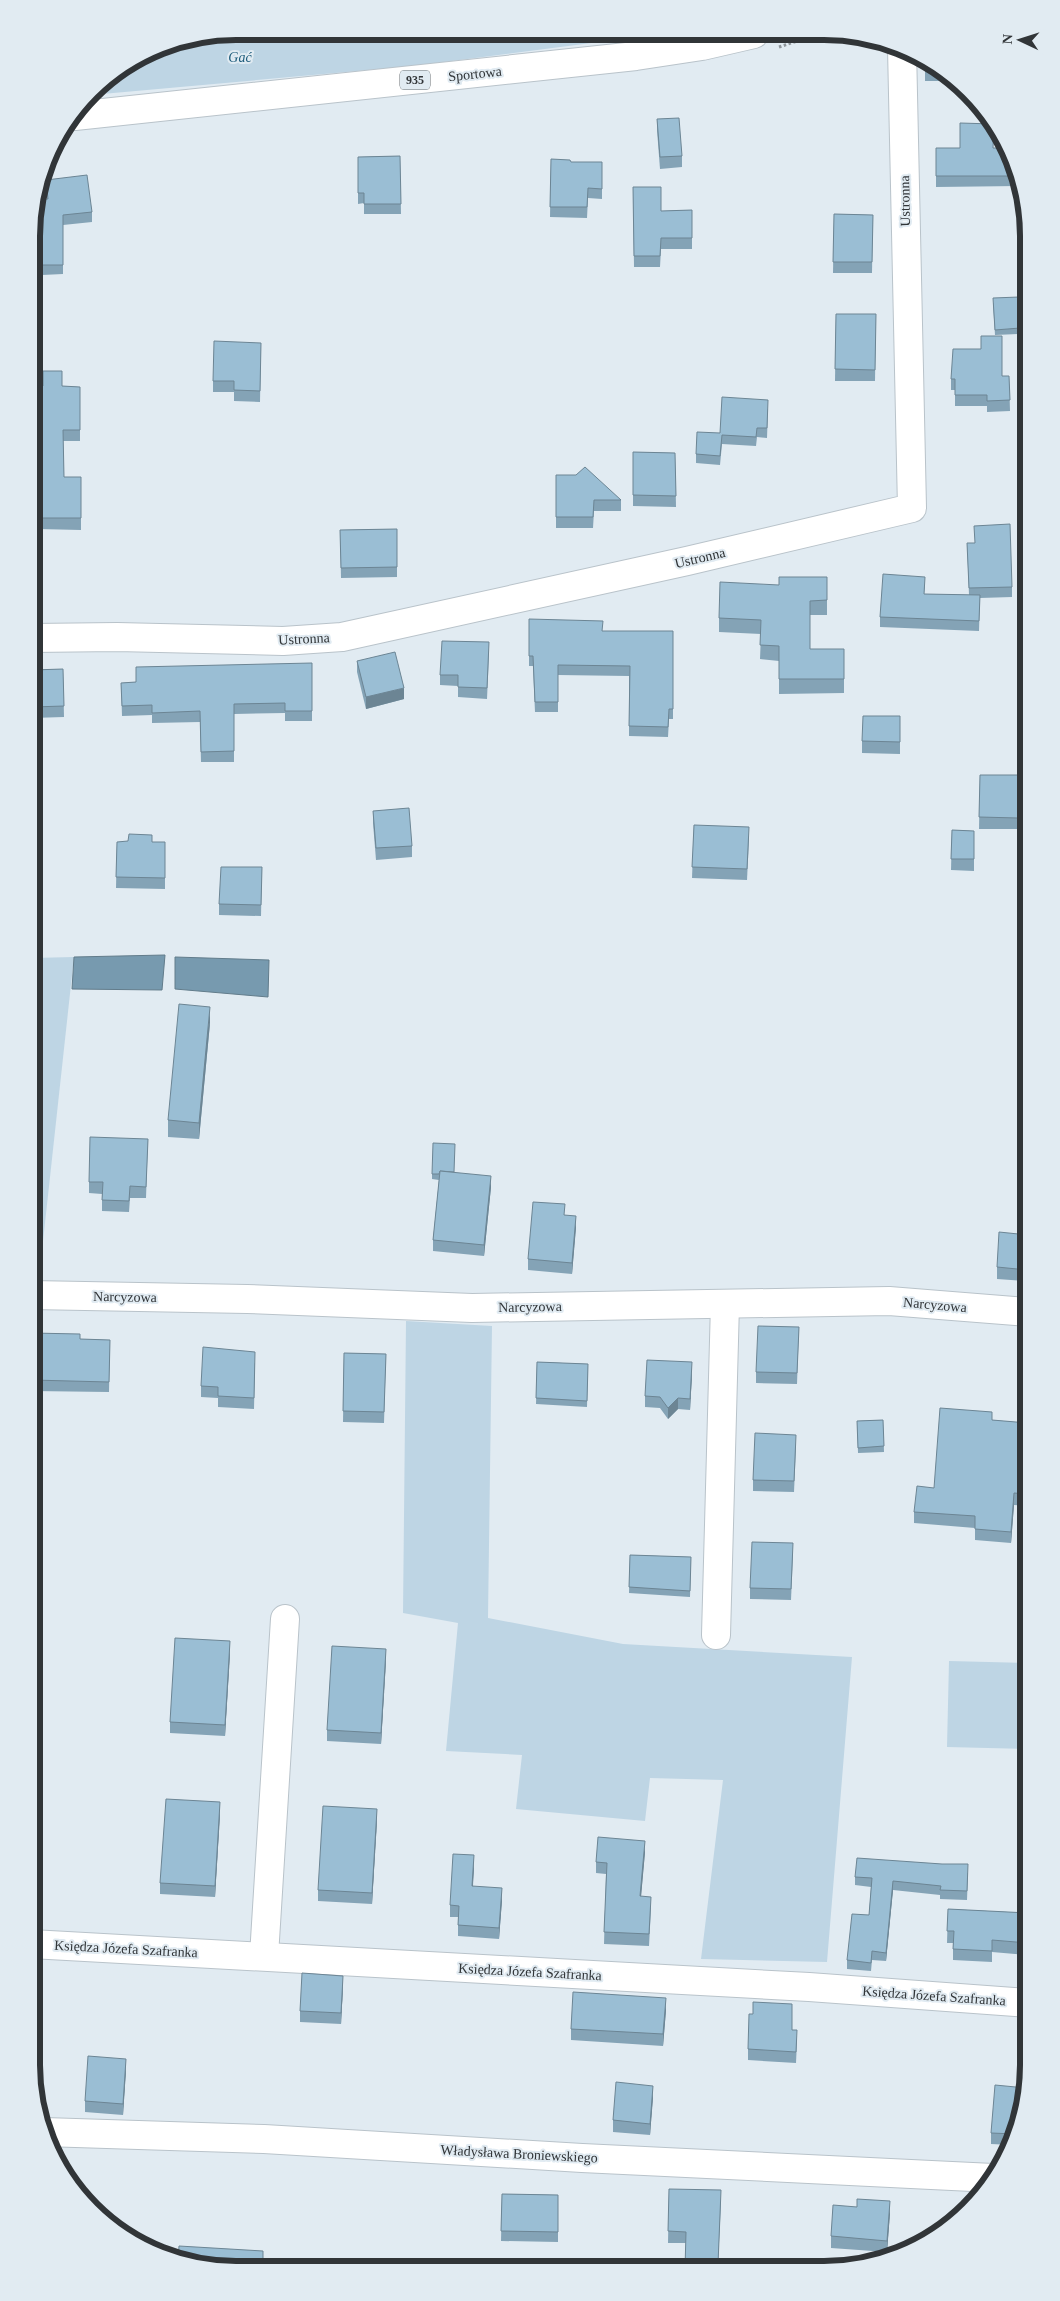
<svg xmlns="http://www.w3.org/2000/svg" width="1060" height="2301" font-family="Georgia,serif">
<rect width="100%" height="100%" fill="#e1ebf2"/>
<!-- green -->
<g fill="#bed5e4">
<polygon points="236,31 661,34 413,66 91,95 101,82 158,47"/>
<polygon points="74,957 39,1278 31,1278 32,958"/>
<polygon points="406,1321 492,1326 488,1618 623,1644 852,1657 827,1962 701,1959 723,1780 650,1778 645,1821 516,1809 522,1755 446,1751 458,1623 403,1613"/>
<polygon points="949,1661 1028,1663 1028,1749 947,1747"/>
</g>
<!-- water -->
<g fill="#779aaf" stroke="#627c8b">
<polygon points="165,955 162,990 72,989 74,957"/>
<polygon points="175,957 269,960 268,997 175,989"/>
</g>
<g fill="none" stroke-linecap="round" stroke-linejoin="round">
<!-- minor casing -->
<g stroke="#b9c3ca" stroke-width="30">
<g id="minor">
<polyline points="32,638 117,637 283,641 342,637 687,561 912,508 902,48"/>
<polyline points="31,1295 247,1299 472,1308 889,1301 1028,1312"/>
<polyline points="716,1635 725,1304"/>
<polyline points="31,1944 809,1987 1028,2003"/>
<polyline points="264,1956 285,1619"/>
<polyline points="44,2132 264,2139 582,2158 993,2178"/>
</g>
</g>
<!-- major casing -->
<g stroke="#b9c3ca" stroke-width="30">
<polyline id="major" points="75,116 636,56 702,46 754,34"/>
</g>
<!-- path -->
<g stroke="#8e959a" stroke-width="3" stroke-dasharray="2.5 2.5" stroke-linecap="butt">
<polyline points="779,47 816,35"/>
<polyline points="55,142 64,141"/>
</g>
<!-- minor -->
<use href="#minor" stroke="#fff" stroke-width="28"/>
<!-- major -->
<use href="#major" stroke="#fff" stroke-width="28"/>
</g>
<!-- wall -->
<g fill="#84a3b6">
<polygon points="925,59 957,81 925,81"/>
<polygon points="657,119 682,156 682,167 660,169 657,130"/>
<polygon points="936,148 994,148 1018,173 1018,186 936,187"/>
<polygon points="400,156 401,214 364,214 364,203 358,204 358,157"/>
<polygon points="551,159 571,162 602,162 602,199 588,198 587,218 550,217"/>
<polygon points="46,180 92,212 92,222 63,225 63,274 42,275 37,201 47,199"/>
<polygon points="633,187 661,211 692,210 692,249 661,249 660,267 634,267"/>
<polygon points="834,214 873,215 872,273 833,273"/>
<polygon points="1019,297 1020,334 995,335 993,303"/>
<polygon points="836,314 876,314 875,381 835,381"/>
<polygon points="261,343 260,402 234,401 234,392 213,392 213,381"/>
<polygon points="1009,376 1010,411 987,412 987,406 955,406 955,390 951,390 951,379"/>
<polygon points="62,386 80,387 80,441 63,441 64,477 81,477 81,530 38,529 39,477 41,477"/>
<polygon points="768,409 767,438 757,437 756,446 722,444 720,465 696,463 696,454 720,433"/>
<polygon points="633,452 675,453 676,507 633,506"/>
<polygon points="556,475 621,500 621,511 594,511 593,528 556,528"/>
<polygon points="397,529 397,577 341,578 340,530"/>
<polygon points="967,543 1012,587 1012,597 980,598 979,631 880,627 880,617 925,586 924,594 969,595"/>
<polygon points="827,577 827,615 810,615 810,649 844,649 844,693 779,694 779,661 760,659 761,634 719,632 719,618 779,585"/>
<polygon points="529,619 603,631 673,631 673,719 669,719 668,737 629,736 629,676 558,675 558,712 535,712 533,666 529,666"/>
<polygon points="489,653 487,699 458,697 458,686 440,685 440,675"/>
<polygon points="357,661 404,699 366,709 357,672"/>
<polygon points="312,663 312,721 285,721 285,713 234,714 234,762 201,762 200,722 152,723 152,715 122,716 121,683 136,682"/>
<polygon points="63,669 64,717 32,718 32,670"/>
<polygon points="900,716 900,754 862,753 862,741"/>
<polygon points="980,775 1019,775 1018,829 979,829"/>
<polygon points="373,811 412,846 412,857 376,860 373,823"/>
<polygon points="694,825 749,838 747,880 692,878"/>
<polygon points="952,830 974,831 974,871 951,870"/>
<polygon points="117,842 165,842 165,889 116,888"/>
<polygon points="262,867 261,916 219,915 219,904"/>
<polygon points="210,1023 199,1139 168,1137 168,1120"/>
<polygon points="148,1139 146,1198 130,1198 129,1212 102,1211 102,1194 89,1193 89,1182"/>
<polygon points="454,1172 491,1187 484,1256 433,1251 433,1240 439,1180 432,1179 432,1174"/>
<polygon points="565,1215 576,1227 572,1274 528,1270 528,1259"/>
<polygon points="1028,1235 1028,1258 1027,1281 997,1279 997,1267"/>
<polygon points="799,1327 797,1384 756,1383 756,1372"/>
<polygon points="31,1333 80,1339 110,1340 109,1392 32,1391 31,1395"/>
<polygon points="344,1353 386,1354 384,1423 343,1422"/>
<polygon points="537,1362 588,1364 587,1407 536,1404"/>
<polygon points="255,1363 254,1409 218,1407 218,1398 201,1397 201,1386"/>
<polygon points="692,1374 690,1410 678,1409 668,1419 660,1408 645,1407 645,1396"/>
<polygon points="883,1420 884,1452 858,1453 857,1421"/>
<polygon points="992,1420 1028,1423 1028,1506 1014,1505 1011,1543 975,1540 975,1528 914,1523 914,1512"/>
<polygon points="796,1446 794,1492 753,1491 753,1480"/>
<polygon points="793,1554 791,1600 750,1599 750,1588"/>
<polygon points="630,1555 691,1557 690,1597 629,1593"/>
<polygon points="230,1653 225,1736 170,1733 170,1722"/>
<polygon points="386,1660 381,1744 327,1741 327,1730"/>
<polygon points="220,1814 215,1897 160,1894 160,1883"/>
<polygon points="377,1820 372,1904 318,1901 318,1890"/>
<polygon points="645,1852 641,1896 651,1908 649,1946 604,1944 606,1874 596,1873 596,1862"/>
<polygon points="31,1863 35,1874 34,1908 31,1908"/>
<polygon points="474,1867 473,1886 502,1900 499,1939 458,1936 458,1917 450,1917 450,1905"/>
<polygon points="968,1873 967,1900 940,1899 940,1895 893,1890 886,1961 872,1960 871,1971 847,1969 847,1960 869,1915 871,1887 855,1885 855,1877"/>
<polygon points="948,1909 1028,1913 1028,1955 992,1952 992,1962 953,1960 953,1943 947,1943"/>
<polygon points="343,1987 341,2024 300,2022 300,2011"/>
<polygon points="666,2010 663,2046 571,2040 571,2029"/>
<polygon points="792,2030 797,2041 796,2063 748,2060 748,2049"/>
<polygon points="126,2070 123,2115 85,2112 85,2101"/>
<polygon points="1026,2088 1013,2143 1012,2145 991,2144 991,2133"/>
<polygon points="653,2097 650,2135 613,2132 613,2120"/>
<polygon points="669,2189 721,2202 718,2264 685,2269 686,2243 668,2243"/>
<polygon points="502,2194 558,2195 558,2242 501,2241"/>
<polygon points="857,2207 890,2213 887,2252 831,2248 831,2236"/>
</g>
<!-- shaded-wall -->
<g fill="#6c8594">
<polygon points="404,688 404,699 366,709 366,697"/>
<polygon points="210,1007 210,1023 199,1139 199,1123"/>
<polygon points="491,1176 491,1187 484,1256 484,1245"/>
<polygon points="576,1216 576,1227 572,1274 572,1263"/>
<polygon points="1028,1247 1028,1258 1027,1281 1027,1270"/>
<polygon points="692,1362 692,1374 690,1410 690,1399"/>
<polygon points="678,1398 678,1409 668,1419 668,1408"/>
<polygon points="1014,1493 1014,1505 1011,1543 1011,1532"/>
<polygon points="230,1641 230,1653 225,1736 225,1725"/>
<polygon points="386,1649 386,1660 381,1744 381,1733"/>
<polygon points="220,1802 220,1814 215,1897 215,1886"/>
<polygon points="377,1809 377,1820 372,1904 372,1893"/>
<polygon points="645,1841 645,1852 640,1908 640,1896"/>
<polygon points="474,1855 474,1867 472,1897 472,1886"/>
<polygon points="893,1881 893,1890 886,1961 886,1953"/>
<polygon points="502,1888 502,1900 499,1939 499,1928"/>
<polygon points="343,1976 343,1987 341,2024 341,2013"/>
<polygon points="666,1998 666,2010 663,2046 663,2034"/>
<polygon points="126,2059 126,2070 123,2115 123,2104"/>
<polygon points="653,2086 653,2097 650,2135 650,2124"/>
<polygon points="890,2201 890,2213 887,2252 887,2241"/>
</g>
<!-- building -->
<g fill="#9abed4" stroke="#6c8594">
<polygon points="925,60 941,70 925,70"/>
<polygon points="679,118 682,156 660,157 657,119"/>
<polygon points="960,123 993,124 994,125 993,148 1007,148 1018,173 1018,176 936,176 936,148 960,148"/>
<polygon points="400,156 401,204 364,204 364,193 358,193 358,157"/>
<polygon points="551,159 570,160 571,162 602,162 602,189 588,188 587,207 550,207"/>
<polygon points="87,175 92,212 63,215 63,265 42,265 38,201 38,199 48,199 46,180"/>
<polygon points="633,187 661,187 661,211 692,210 692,238 661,238 660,256 634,256"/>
<polygon points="834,214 873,215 872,262 833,262"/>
<polygon points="1019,297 1020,328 995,330 993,298"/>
<polygon points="836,314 876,314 875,370 835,369"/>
<polygon points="981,336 1002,336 1002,376 1009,376 1010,400 987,401 987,395 955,395 955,379 951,379 953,349 981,349"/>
<polygon points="214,341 261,343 260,391 234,390 234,381 213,381"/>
<polygon points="43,371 62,371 62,386 80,387 80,430 63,430 64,477 81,477 81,518 38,518 39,477 42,477 40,386 43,386"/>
<polygon points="722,397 768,400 767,428 757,428 756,437 722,435 720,456 696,454 697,432 720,433"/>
<polygon points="633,452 675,453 676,496 633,495"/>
<polygon points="585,467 621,500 594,500 593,517 556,517 556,475 576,475"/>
<polygon points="1010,524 1012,587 969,588 967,543 975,543 974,526"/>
<polygon points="397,529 397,567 341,568 340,530"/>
<polygon points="883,574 925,577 924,594 980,595 979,621 880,617"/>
<polygon points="779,577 827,577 827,600 810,601 810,649 844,649 844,679 779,679 779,646 760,645 761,620 719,618 720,582 779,585"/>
<polygon points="529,619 603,621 602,631 673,631 673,709 669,709 668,727 629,726 630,666 558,665 558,702 535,702 533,656 529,656"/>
<polygon points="442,641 489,642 487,688 458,687 458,675 440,675"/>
<polygon points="395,652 404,688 366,697 357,661"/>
<polygon points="312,663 312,711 285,711 285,703 234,704 234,751 201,752 200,711 152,713 152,705 122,706 121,683 136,682 136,667"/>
<polygon points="63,669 64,706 32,707 32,670"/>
<polygon points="863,716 900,716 900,742 862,741"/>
<polygon points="980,775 1019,775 1018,818 979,817"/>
<polygon points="409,808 412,846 376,848 373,811"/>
<polygon points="694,825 749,827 747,869 692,867"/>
<polygon points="952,830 974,831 974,859 951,859"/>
<polygon points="129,834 152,835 152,842 165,842 165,878 116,877 117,842 128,841"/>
<polygon points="221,867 262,867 261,905 219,904"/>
<polygon points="179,1004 210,1007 199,1123 168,1120"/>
<polygon points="90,1137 148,1139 146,1187 130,1186 129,1201 102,1200 103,1182 89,1182"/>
<polygon points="433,1143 455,1144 454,1172 440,1171 439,1174 432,1174"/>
<polygon points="440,1171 491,1176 484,1245 433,1240"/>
<polygon points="533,1202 565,1204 564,1215 576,1216 572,1263 528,1259"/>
<polygon points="999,1232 1028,1235 1028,1247 1027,1270 997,1267"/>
<polygon points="758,1326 799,1327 797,1373 756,1372"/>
<polygon points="31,1333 80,1334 80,1339 110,1340 109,1382 32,1380 31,1385"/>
<polygon points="203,1347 255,1352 254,1398 218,1396 218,1387 201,1386"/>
<polygon points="344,1353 386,1354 384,1412 343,1411"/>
<polygon points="647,1360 692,1362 690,1399 678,1398 668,1408 660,1397 645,1396"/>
<polygon points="537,1362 588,1364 587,1401 536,1398"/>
<polygon points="940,1408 992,1412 992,1420 1028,1423 1028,1494 1014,1493 1011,1532 975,1529 975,1516 914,1512 917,1486 934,1488"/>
<polygon points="883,1420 884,1446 858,1448 857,1421"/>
<polygon points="755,1433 796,1435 794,1481 753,1480"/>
<polygon points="752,1542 793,1543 791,1589 750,1588"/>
<polygon points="630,1555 691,1557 690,1591 629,1587"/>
<polygon points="175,1638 230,1641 225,1725 170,1722"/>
<polygon points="332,1646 386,1649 381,1733 327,1730"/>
<polygon points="166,1799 220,1802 215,1886 160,1883"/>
<polygon points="323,1806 377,1809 372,1893 318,1890"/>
<polygon points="598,1837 645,1841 640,1896 651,1897 649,1934 604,1932 607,1863 596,1862"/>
<polygon points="453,1854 474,1855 472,1886 502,1888 499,1928 458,1925 459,1906 450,1905"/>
<polygon points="857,1858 942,1864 968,1864 967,1891 940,1890 941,1886 893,1881 886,1953 872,1951 871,1963 847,1960 852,1914 869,1915 872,1878 855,1877"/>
<polygon points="31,1863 35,1863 34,1897 31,1896"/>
<polygon points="948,1909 1028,1913 1028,1943 992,1940 992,1951 953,1949 954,1931 947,1931"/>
<polygon points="302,1973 343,1976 341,2013 300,2011"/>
<polygon points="573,1992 666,1998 663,2034 571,2029"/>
<polygon points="753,2002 792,2004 792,2030 797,2030 796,2052 748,2049 749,2014 753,2014"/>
<polygon points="88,2056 126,2059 123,2104 85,2101"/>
<polygon points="616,2082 653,2086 650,2124 613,2120"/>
<polygon points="995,2085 1026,2088 1015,2134 991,2133"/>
<polygon points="53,2154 59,2154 59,2168"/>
<polygon points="669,2189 721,2190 718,2264 745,2264 744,2269 685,2269 686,2232 668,2231"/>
<polygon points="502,2194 558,2195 558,2232 501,2231"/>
<polygon points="857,2199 890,2201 887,2241 831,2236 833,2205 857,2207"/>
<polygon points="179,2246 263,2251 263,2266 196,2266 178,2260"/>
</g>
<g text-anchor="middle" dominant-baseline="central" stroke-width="4" stroke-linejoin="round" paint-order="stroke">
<!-- shield labels -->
<rect fill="#e1ebf2" stroke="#666c70" stroke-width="1" x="400" y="70.5" width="30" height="19" rx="4"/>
<g font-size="12" font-weight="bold" fill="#313538">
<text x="415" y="80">935</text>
</g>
<!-- park labels -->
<g font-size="14" font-style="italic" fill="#205e7d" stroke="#e1ebf2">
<text x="240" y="57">Gać</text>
</g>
<!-- street labels -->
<g font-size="14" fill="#313538" stroke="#e1ebf2">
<text transform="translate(475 74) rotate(-6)">Sportowa</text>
<text transform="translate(905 201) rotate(-91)">Ustronna</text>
<text transform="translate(700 558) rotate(-13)">Ustronna</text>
<text transform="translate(304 639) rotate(-3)">Ustronna</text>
<text transform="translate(125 1297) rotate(1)">Narcyzowa</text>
<text transform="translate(935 1305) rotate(5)">Narcyzowa</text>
<text transform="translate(530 1307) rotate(-1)">Narcyzowa</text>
<text transform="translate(126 1949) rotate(3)">Księdza Józefa Szafranka</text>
<text transform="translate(530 1972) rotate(3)">Księdza Józefa Szafranka</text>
<text transform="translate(934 1996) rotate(4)">Księdza Józefa Szafranka</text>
<text transform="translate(519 2154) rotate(3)">Władysława Broniewskiego</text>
</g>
</g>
<!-- crop -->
<path d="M0 0H1060V2301H0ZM236 40H824A196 196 0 0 1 1020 236V2065A196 196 0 0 1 824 2261H236A196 196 0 0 1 40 2065V236A196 196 0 0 1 236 40Z" fill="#e1ebf2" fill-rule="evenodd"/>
<path fill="none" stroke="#313538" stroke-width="6" d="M236 40H824A196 196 0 0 1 1020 236V2065A196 196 0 0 1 824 2261H236A196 196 0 0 1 40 2065V236A196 196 0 0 1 236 40Z"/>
<!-- north arrow -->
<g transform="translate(1020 40) rotate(274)" stroke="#e1ebf2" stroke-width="4" paint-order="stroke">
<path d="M0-4L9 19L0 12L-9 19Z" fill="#313538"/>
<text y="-8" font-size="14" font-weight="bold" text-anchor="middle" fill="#313538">N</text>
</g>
</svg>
